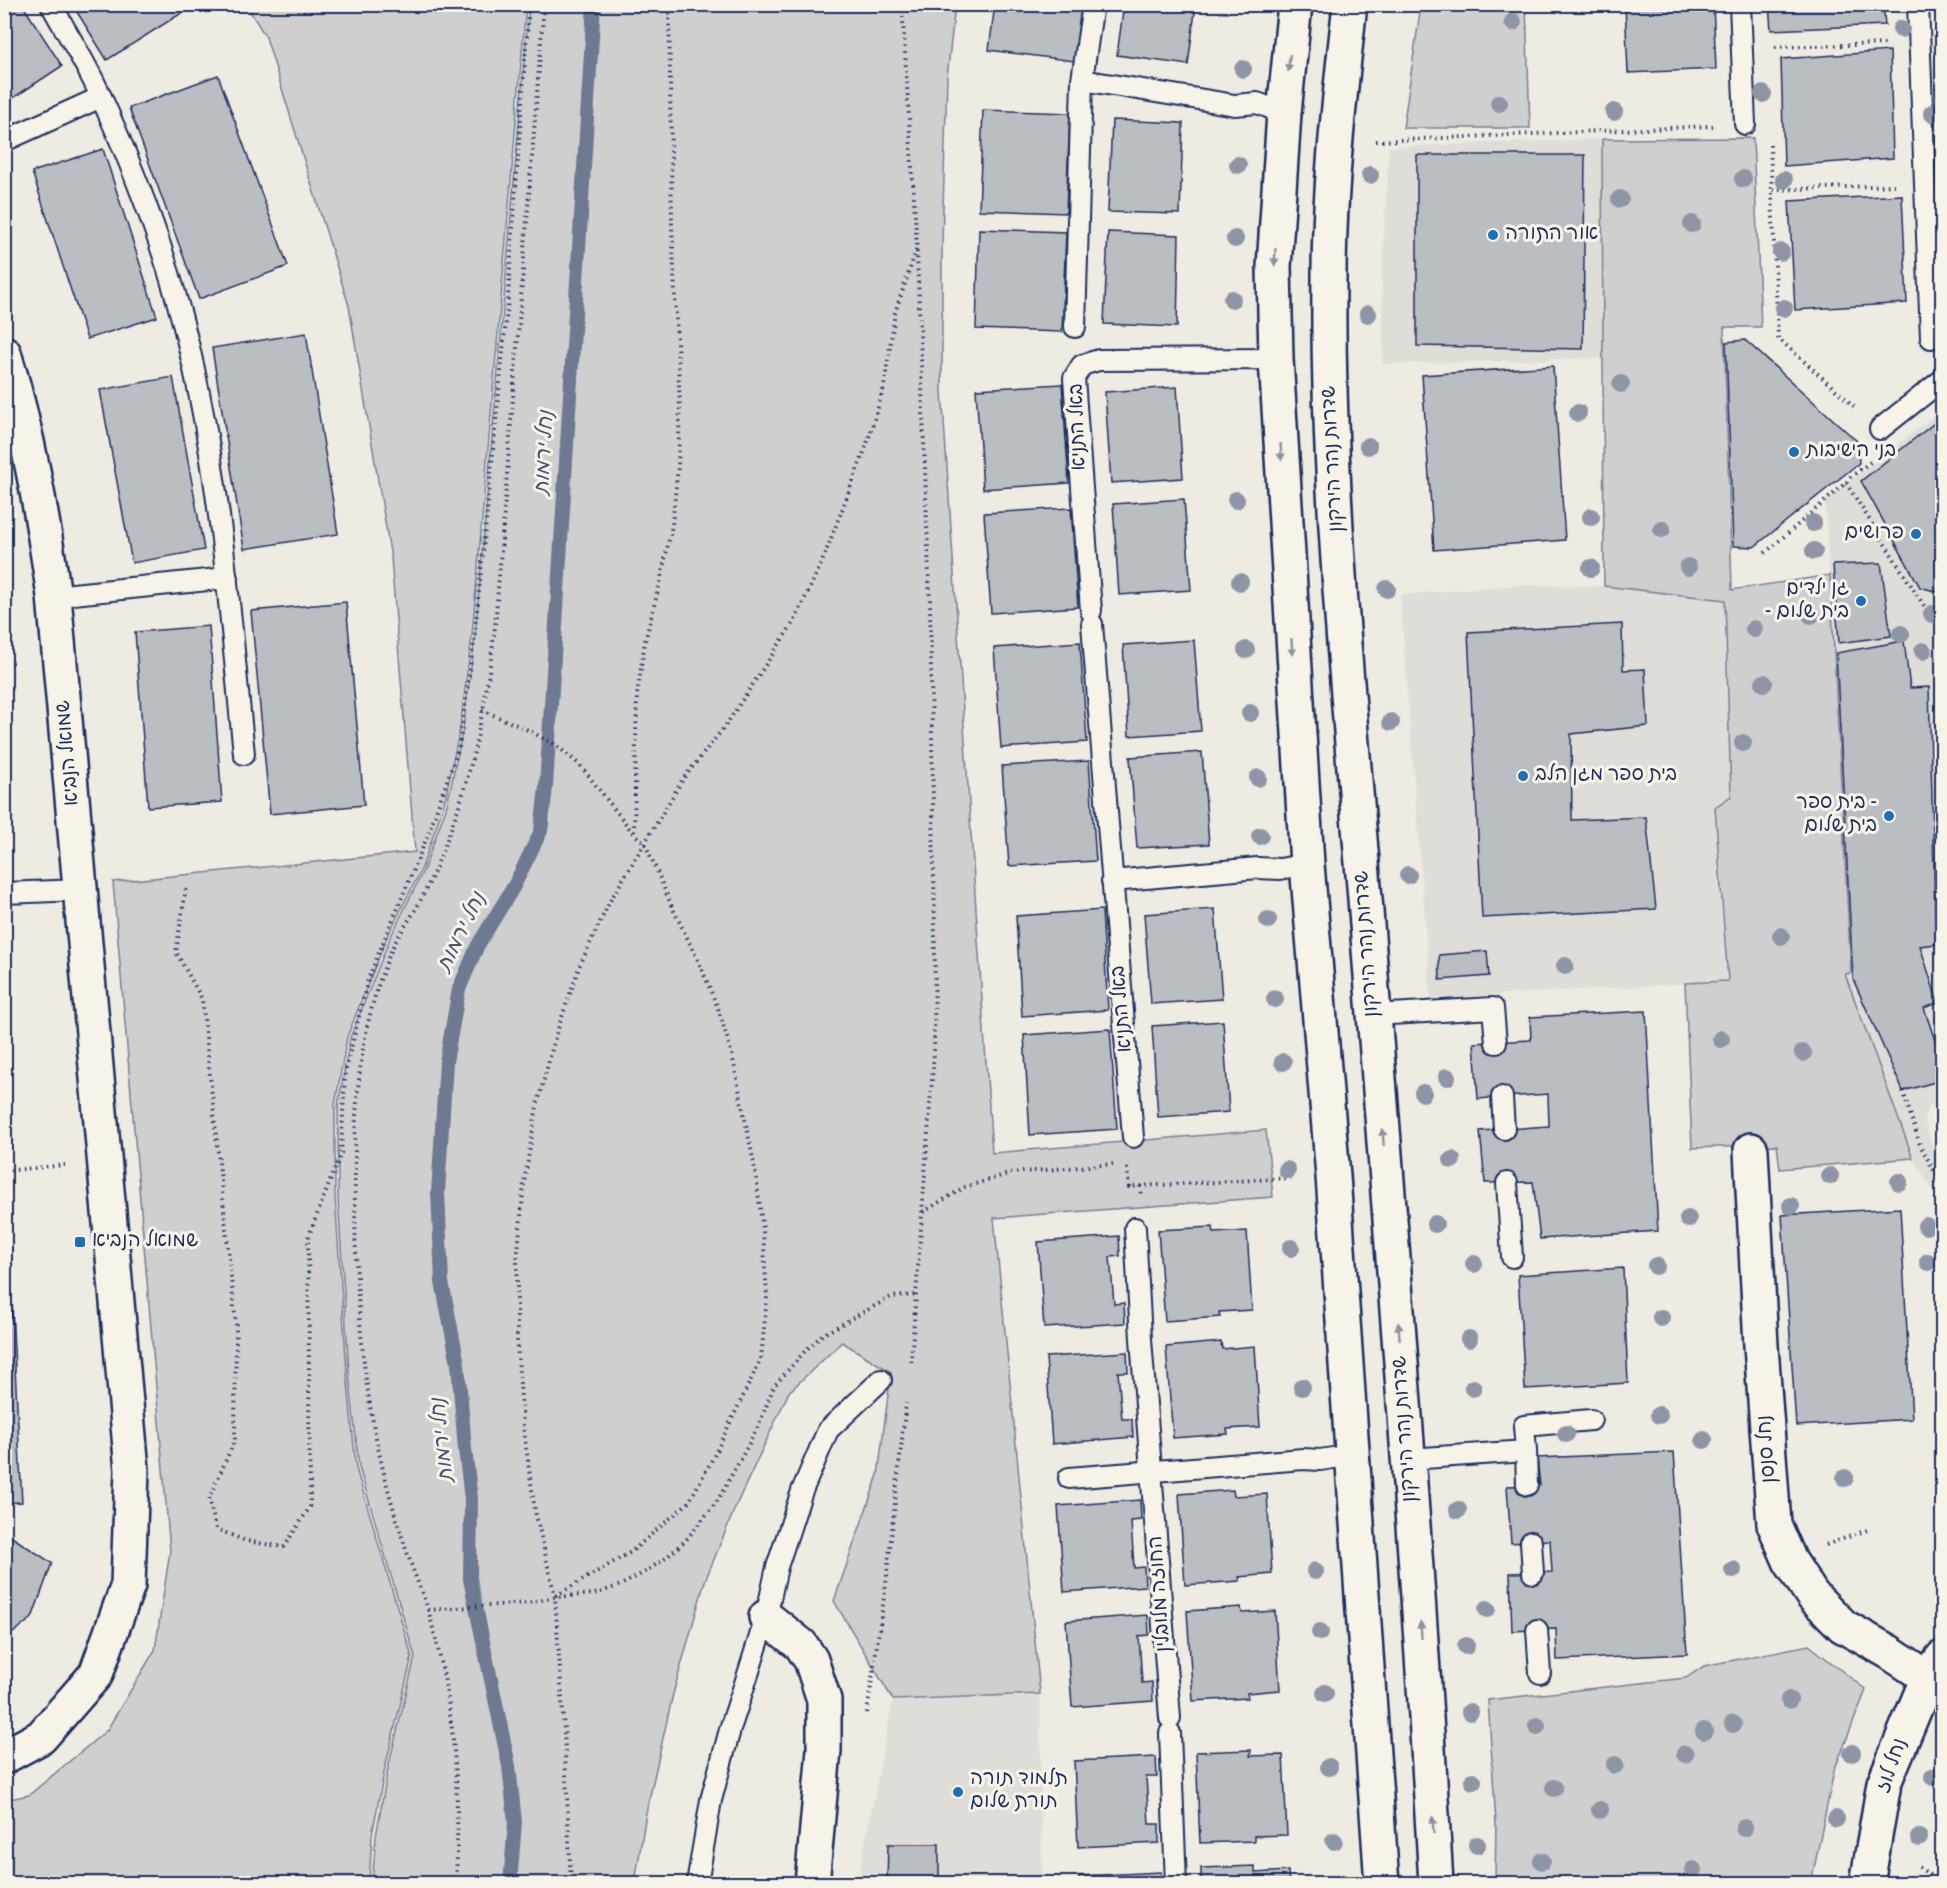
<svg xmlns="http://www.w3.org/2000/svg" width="1947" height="1888" font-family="Dekko,'Playpen Sans Hebrew',sans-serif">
<rect width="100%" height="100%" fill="#eeebe2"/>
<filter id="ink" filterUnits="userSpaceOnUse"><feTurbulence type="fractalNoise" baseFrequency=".0167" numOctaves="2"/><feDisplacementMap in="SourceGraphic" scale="12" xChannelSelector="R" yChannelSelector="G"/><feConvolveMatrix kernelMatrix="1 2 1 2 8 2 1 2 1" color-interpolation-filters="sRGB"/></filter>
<g filter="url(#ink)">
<!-- built -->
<g fill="#deddd8">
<polygon points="1602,139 1603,358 1383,364 1382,276 1389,147"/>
<polygon points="1942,410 1942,1098 1928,1107 1924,1118 1929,1138 1942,1167 1942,1205 1913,1158 1845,973 1851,973 1825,500"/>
<polygon points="1517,585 1604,586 1725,599 1731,796 1715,807 1728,981 1431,999 1400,595"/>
<polygon points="1040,1694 1042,1883 857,1884 893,1700"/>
</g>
<!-- green -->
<g fill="#cfcfcf" stroke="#757f96" stroke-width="1.5">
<polygon points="246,5 526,5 472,636 460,728 444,804 422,868 387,937 347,1037 335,1105 335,1197 347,1373 356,1468 412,1657 385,1768 372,1835 369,1883 5,1883 5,1800 29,1795 107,1730 155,1650 170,1551 113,882 415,852 391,558 349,306 266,37"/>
<polygon points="529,5 955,5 947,77 942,242 942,391 992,1153 1266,1130 1273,1197 994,1218 1040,1694 893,1700 834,1601 878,1475 891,1372 842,1342 789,1392 738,1501 705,1581 673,1694 646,1813 635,1883 372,1884 376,1836 388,1768 415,1657 359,1467 349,1373 338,1198 338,1105 350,1038 390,938 424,869 447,805 463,728 475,636"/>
<polygon points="1421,5 1526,5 1530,128 1403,128"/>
<polygon points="1753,138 1761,327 1724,327 1732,590 1830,575 1851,973 1845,974 1913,1158 1780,1169 1777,1145 1692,1148 1685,983 1728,981 1715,807 1731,796 1725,600 1604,586 1602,139"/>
<polygon points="1809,1645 1866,1690 1834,1771 1811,1883 1495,1883 1496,1823 1488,1700 1686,1678 1704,1666"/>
</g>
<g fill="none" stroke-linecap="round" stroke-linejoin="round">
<!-- stream -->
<polyline stroke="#6e7992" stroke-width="14" points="510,1884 515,1822 509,1766 470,1579 471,1499 465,1449 458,1364 442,1282 438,1193 446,1062 459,989 478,945 514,886 541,831 546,787 594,4"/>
</g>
<!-- building -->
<g fill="#babdc2" stroke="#1b2f5e" stroke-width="1.5">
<polygon points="4,4 22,4 62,66 4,104"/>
<polygon points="72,4 185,4 188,9 107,60"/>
<polygon points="995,4 1082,4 1074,61 989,50"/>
<polygon points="1124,4 1196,4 1188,65 1117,55"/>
<polygon points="1625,4 1713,4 1716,69 1628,73"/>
<polygon points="1769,4 1883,4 1885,25 1771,30"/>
<polygon points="1890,51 1893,158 1784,166 1781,59"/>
<polygon points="218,75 288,266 199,299 129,108"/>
<polygon points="983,110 1070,113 1066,213 979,210"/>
<polygon points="1112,120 1183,123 1180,214 1108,212"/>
<polygon points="103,149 157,317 87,339 32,172"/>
<polygon points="1417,155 1585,155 1583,349 1417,346"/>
<polygon points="1902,195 1907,303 1795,310 1789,201"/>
<polygon points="979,229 1066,232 1062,332 976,329"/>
<polygon points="1108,232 1179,235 1177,327 1104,324"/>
<polygon points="306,333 338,534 244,549 212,348"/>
<polygon points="1745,340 1857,441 1859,463 1754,547 1733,546 1726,342"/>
<polygon points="1553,366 1565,540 1434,550 1422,375"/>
<polygon points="173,377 204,550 132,563 100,390"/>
<polygon points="1062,384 1069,483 983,489 976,389"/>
<polygon points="1177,387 1183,478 1111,483 1105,392"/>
<polygon points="1942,417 1942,593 1920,587 1861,481"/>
<polygon points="1184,499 1191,590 1119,595 1113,504"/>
<polygon points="1071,508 1078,607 991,613 984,513"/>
<polygon points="1881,563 1891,636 1839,643 1833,565"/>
<polygon points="346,602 364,805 270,814 251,611"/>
<polygon points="1622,624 1623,670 1645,669 1648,726 1571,734 1572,820 1646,817 1656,909 1482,918 1468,632"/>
<polygon points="209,626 222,802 148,807 135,632"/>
<polygon points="1194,640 1201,731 1129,736 1123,645"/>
<polygon points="1904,641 1910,688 1929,687 1936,944 1920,946 1938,1003 1924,1008 1942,1061 1942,1080 1903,1091 1853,979 1836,653"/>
<polygon points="1080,642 1087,742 1001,748 994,648"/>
<polygon points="1202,752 1209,844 1137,848 1130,757"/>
<polygon points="1089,761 1096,861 1009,866 1002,766"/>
<polygon points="1215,909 1222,999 1151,1004 1144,914"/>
<polygon points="1102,910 1108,1010 1022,1016 1016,916"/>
<polygon points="1487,951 1489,976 1440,980 1439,955"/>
<polygon points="1646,1011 1658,1231 1540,1239 1533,1182 1485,1183 1480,1131 1549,1126 1548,1094 1478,1099 1474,1043 1531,1040 1530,1017"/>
<polygon points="1223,1021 1229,1112 1158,1117 1152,1026"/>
<polygon points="1110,1029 1117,1129 1030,1135 1024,1035"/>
<polygon points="1900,1208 1912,1419 1796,1426 1782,1215"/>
<polygon points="1213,1227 1214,1233 1247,1231 1252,1310 1219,1312 1220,1317 1165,1321 1158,1230"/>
<polygon points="1119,1236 1120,1256 1110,1257 1114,1304 1124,1303 1125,1323 1044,1328 1038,1242"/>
<polygon points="1623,1268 1628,1383 1525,1389 1518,1275"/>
<polygon points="4,1272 10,1272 22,1502 4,1503"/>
<polygon points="1221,1342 1222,1349 1255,1346 1260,1427 1227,1429 1228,1434 1173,1438 1166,1347"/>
<polygon points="1127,1352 1128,1372 1118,1372 1122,1419 1132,1419 1133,1437 1052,1444 1046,1357"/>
<polygon points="1674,1452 1687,1654 1557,1660 1556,1629 1512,1631 1510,1573 1552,1572 1550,1540 1511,1543 1507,1486 1540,1485 1537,1458"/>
<polygon points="1233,1490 1234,1496 1267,1494 1272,1574 1239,1577 1240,1581 1185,1585 1179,1494"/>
<polygon points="1140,1500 1141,1520 1131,1521 1134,1568 1144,1567 1145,1586 1064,1592 1058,1506"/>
<polygon points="4,1532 52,1563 32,1618 4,1640"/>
<polygon points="1241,1607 1242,1613 1275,1611 1280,1690 1247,1693 1248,1698 1193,1701 1187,1611"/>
<polygon points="1148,1615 1149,1635 1139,1636 1142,1683 1152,1682 1153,1701 1072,1707 1066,1621"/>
<polygon points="1251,1750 1250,1756 1283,1755 1287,1835 1254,1836 1254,1841 1200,1843 1196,1752"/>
<polygon points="1156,1757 1157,1777 1146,1777 1149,1824 1159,1824 1159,1843 1078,1847 1074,1761"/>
<polygon points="888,1844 939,1844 939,1884 887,1884"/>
<polygon points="1255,1866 1255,1873 1288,1871 1289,1884 1201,1884 1201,1868"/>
<polygon points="1161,1872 1162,1884 1079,1884 1079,1876"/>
</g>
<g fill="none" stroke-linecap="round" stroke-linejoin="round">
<!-- service casing -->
<g stroke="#1b2f5e" stroke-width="24">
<g id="service">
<path d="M51,4c15,28 33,56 46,84 27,59 52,120 71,182 49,157 60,322 76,484"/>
<polyline points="1740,4 1745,124"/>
<polyline points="1918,4 1931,338"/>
<polyline points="1082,80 1235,105 1257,103 1284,113"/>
<polyline points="4,141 101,97"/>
<polyline points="1075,327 1082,80 1093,4"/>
<polyline points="1880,429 1942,380"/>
<polyline points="54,596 227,578"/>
<polyline points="1091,611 1074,378 1082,365 1099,360 1276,359"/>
<polyline points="1092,624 1133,1137"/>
<polyline points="1112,881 1258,868 1280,869 1307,864"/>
<polyline points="4,893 81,890"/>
<polyline points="1374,1015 1493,1008 1496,1043"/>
<polyline points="1502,1097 1504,1129"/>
<polyline points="1507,1183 1512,1257"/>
<polyline points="1135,1228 1141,1339 1170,1718"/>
<polyline points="1526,1451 1527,1485"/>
<polyline points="1409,1459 1526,1451 1524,1426 1591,1420"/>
<polyline points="1069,1478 1303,1459 1320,1460 1353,1455"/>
<polyline points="1531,1542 1533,1573"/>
<polyline points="1537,1630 1540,1673"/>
<polyline points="1170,1733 1176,1884"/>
<polyline points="697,1884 711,1800 731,1726 750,1668 766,1617 777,1567 802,1491 828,1430 881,1380"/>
</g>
</g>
<!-- minor casing -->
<g stroke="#1b2f5e" stroke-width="38">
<g id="minor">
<path d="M4,353c24,79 38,160 50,243l78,874 -4,115 -32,89 -55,63 -37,20"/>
<polyline points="1751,1150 1761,1346 1774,1524 1790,1561 1812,1595 1843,1626 1889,1652 1942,1687"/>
<polyline points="766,1617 801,1645 811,1660 824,1700 824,1750 812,1884"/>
</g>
</g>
<!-- tertiary casing -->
<g stroke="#1b2f5e" stroke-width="38">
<polyline id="tertiary" points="1867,1884 1884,1783 1928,1677 1942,1658"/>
</g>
<!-- secondary casing -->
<g stroke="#1b2f5e" stroke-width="38">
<g id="secondary">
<polyline points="1295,4 1284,113 1274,267 1276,359 1307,864 1333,1176 1382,1884"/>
<path d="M1350,4c-10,91 -21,183 -21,274 -2,211 20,423 37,633 25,324 52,648 70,973"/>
</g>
</g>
<!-- path -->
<g stroke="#1b2f5e" stroke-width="4" stroke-dasharray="1.5 4.5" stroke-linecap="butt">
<polyline points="1775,47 1888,44"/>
<polyline points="1376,141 1713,126"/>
<polyline points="1770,145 1778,338 1856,408"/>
<polyline points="1773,190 1894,185"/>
<polyline points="1846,483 1935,623 1942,618"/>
<polyline points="1765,553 1846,483 1849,478 1873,460"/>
<polyline points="482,710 528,730 557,746 580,765 633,833 645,843 672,907 697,958 718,1008 732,1054 755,1169 763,1231 767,1297 761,1359 714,1456 689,1502 631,1552 555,1596"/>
<polyline points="634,832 637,695 645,641 660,583 672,525 678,467 680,408 672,225 669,4"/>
<polyline points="186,889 176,952 202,999 236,1325 235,1440 209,1498 216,1529 246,1541 284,1547 310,1507 308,1238 341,1153 345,1073 368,979 425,842 459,747 474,641 507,311 529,4"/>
<polyline points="1903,1091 1920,1145 1942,1185"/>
<polyline points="1127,1168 1129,1187 1140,1186 1141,1196"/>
<polyline points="4,1171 65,1165"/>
<polyline points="1140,1186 1292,1178"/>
<polyline points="923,1212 965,1187 1011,1173 1113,1164"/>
<polyline points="911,1362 934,1052 935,938 930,604 917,252"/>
<polyline points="1826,1545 1870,1529"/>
<polyline points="428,1610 527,1603 555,1597 595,1594 621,1585 645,1572 666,1558 686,1540 718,1500 758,1427 774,1386 807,1349 822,1335 891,1297 916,1295"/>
<polyline points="867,1713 886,1584 906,1403"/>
<polyline points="1919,1867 1941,1884"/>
<path d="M456,1884c4,-97 -1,-177 -27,-271 -5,-18 -14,-36 -20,-55 -12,-35 -22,-70 -30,-106 -22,-99 -25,-203 -24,-304 1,-67 9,-134 36,-197 6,-14 15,-26 23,-39 16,-27 28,-59 39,-89 23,-63 34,-130 42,-196l49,-623"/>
<polyline points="571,1884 564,1730 555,1596 535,1511 523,1426 517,1343 517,1262 524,1183 537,1106 556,1034 580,965 610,901 683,779 726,725 795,620 822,562 866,447 884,387 895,313 917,248 902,4"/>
<polyline points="1476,1884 1504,1884"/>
</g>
<!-- service -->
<use href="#service" stroke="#f7f3e8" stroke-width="20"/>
<!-- minor -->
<use href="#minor" stroke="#f7f3e8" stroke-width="33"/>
<!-- tertiary -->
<use href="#tertiary" stroke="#f7f3e8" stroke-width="33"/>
<!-- secondary -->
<use href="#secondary" stroke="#f7f3e8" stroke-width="33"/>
</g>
<!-- trees -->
<g fill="#8e95a6">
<circle cx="1513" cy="22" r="9"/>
<circle cx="1901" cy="29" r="9"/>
<circle cx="1243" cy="69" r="9"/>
<circle cx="1763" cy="94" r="9"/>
<circle cx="1499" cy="103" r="9"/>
<circle cx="1614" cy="112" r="9"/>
<circle cx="1932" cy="113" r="9"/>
<circle cx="1238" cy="165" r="9"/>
<circle cx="1370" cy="175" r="9"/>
<circle cx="1743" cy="179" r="9"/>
<circle cx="1784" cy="180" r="9"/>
<circle cx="1620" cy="199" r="9"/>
<circle cx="1692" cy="224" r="9"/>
<circle cx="1235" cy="239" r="9"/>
<circle cx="1781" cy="252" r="9"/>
<circle cx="1232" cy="299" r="9"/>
<circle cx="1784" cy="308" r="9"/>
<circle cx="1368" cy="314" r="9"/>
<circle cx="1621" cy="384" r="9"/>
<circle cx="1578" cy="413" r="9"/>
<circle cx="1368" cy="446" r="9"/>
<circle cx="1236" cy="500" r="9"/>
<circle cx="1591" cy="517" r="9"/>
<circle cx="1813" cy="523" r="9"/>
<circle cx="1662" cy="529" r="9"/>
<circle cx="1814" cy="551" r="9"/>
<circle cx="1688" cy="567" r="9"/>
<circle cx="1591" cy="568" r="9"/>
<circle cx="1240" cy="582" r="9"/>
<circle cx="1387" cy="589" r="9"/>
<circle cx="1932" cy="614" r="9"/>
<circle cx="1811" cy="615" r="9"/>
<circle cx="1754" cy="629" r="9"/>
<circle cx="1901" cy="634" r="9"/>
<circle cx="1246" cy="650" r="9"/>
<circle cx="1923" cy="651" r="9"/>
<circle cx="1764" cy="683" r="9"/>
<circle cx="1250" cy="713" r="9"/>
<circle cx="1391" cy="722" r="9"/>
<circle cx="1743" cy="743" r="9"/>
<circle cx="1258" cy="778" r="9"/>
<circle cx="1260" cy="836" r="9"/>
<circle cx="1408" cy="875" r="9"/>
<circle cx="1268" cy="920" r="9"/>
<circle cx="1781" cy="936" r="9"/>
<circle cx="1565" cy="966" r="9"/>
<circle cx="1275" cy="999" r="9"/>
<circle cx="1721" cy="1039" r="9"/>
<circle cx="1803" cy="1053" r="9"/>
<circle cx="1283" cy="1062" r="9"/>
<circle cx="1447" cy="1077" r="9"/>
<circle cx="1423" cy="1093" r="9"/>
<circle cx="1452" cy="1160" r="9"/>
<circle cx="1287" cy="1170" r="9"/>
<circle cx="1830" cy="1176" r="9"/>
<circle cx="1899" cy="1182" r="9"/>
<circle cx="1791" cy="1206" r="9"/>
<circle cx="1688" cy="1219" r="9"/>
<circle cx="1435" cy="1224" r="9"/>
<circle cx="1926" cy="1226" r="9"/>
<circle cx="1291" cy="1248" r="9"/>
<circle cx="1928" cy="1262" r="9"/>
<circle cx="1474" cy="1264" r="9"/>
<circle cx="1656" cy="1266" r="9"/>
<circle cx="1661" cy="1318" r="9"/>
<circle cx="1469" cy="1339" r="9"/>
<circle cx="1302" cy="1387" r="9"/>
<circle cx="1473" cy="1388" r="9"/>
<circle cx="1659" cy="1415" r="9"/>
<circle cx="1566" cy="1434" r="9"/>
<circle cx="1704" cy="1440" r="9"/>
<circle cx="1845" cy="1478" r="9"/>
<circle cx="1458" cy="1510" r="9"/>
<circle cx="1733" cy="1570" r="9"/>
<circle cx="1315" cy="1571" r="9"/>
<circle cx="1487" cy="1609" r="9"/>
<circle cx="1320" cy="1632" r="9"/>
<circle cx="1466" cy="1646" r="9"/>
<circle cx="1325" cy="1693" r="9"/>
<circle cx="1789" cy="1700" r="9"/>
<circle cx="1470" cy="1712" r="9"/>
<circle cx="1733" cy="1724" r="9"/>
<circle cx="1537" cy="1726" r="9"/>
<circle cx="1704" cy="1731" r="9"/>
<circle cx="1852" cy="1753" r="9"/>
<circle cx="1685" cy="1754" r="9"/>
<circle cx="1615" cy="1765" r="9"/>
<circle cx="1329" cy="1767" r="9"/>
<circle cx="1933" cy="1777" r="9"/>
<circle cx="1473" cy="1781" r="9"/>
<circle cx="1554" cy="1788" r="9"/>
<circle cx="1600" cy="1810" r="9"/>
<circle cx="1836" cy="1819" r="9"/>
<circle cx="1744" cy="1828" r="9"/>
<circle cx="1919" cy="1838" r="9"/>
<circle cx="1334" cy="1841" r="9"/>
<circle cx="1477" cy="1845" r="9"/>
<circle cx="1542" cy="1861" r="9"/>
<circle cx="1693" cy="1870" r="9"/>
</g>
<!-- one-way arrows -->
<defs><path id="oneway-solid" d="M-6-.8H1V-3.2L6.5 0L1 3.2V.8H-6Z" transform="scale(1.5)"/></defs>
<g fill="#8991a3">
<use href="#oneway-solid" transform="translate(1289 63) rotate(96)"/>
<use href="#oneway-solid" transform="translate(1275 257) rotate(93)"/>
<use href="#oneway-solid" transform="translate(1281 452) rotate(87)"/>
<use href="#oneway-solid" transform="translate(1292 647) rotate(86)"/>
<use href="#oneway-solid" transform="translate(1383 1137) rotate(-95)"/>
<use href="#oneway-solid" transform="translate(1399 1331) rotate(-95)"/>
<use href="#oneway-solid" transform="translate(1421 1630) rotate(-94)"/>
<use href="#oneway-solid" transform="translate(1433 1825) rotate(-93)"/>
</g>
</g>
<!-- markers -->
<g fill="#1f6fb2" stroke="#f7f3e8" stroke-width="2">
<circle cx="1493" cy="235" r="6"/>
<circle cx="1794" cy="452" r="6"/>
<circle cx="1916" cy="534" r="6"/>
<circle cx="1861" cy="601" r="6"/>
<circle cx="1523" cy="776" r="6"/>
<circle cx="1889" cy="816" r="6"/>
<rect x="74" y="1236" width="12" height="12" rx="3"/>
<circle cx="958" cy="1792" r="6"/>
</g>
<g text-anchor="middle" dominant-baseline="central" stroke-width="6" stroke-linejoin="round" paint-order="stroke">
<!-- poi labels -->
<g font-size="20" fill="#1b2f5e" stroke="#f7f3e8" text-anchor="start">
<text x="1505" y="235">אור התורה</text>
<text x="1806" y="452">בני הישיבות</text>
<text x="1904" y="534" text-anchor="end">פרושים</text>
<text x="1849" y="590" text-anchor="end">גן ילדים<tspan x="1849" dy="23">- בית שלום</tspan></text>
<text x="1535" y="776">בית ספר מגן הלב</text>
<text x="1877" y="804" text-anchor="end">בית ספר -<tspan x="1877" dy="23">בית שלום</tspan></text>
<text x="92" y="1242">שמואל הנביא</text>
<text x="970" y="1780">תלמוד תורה<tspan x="970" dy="23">תורת שלום</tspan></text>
</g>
<!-- street labels -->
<g font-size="20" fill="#1b2f5e" stroke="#f7f3e8">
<text transform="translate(1079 427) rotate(-92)">באל התניא</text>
<text transform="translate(1334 459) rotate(-93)">שדרות נהר הירקון</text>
<text transform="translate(69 753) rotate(-95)">שמואל הנביא</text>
<text transform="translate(1368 944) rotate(-94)">שדרות נהר הירקון</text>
<text transform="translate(1123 1009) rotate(-95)">באל התניא</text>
<text transform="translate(1406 1429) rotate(-94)">שדרות נהר הירקון</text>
<text transform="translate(1768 1449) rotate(-94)">נחל סנסן</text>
<text transform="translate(1161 1594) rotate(-94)">החוזה מלובלין</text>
<text transform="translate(1893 1766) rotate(-71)">נחל לוז</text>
</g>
<!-- water labels -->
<g font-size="21" font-style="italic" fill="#455478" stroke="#f7f3e8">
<text transform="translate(546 453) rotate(-87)">נחל ירמות</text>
<text transform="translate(463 933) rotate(-64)">נחל ירמות</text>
<text transform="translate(444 1440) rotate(-96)">נחל ירמות</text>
</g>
</g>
<!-- margin -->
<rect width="1947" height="1888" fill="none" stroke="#f7f3e8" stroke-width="24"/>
<rect x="12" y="12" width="1923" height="1864" fill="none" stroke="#1b2f5e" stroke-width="2" filter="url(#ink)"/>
</svg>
